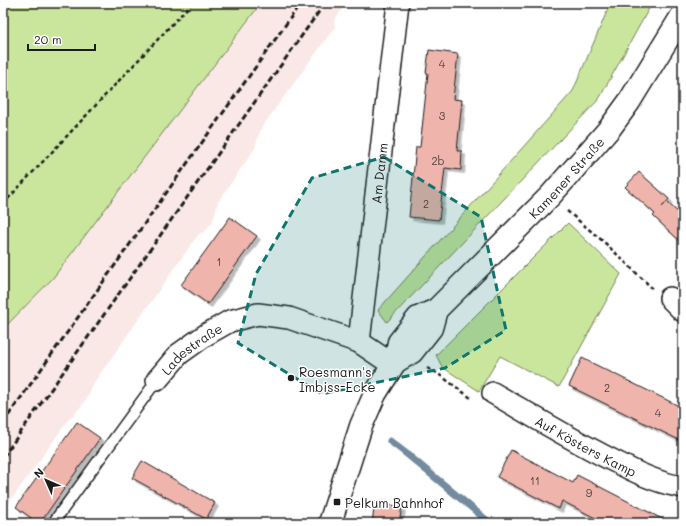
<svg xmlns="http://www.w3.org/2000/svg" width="686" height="526" font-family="Mali,sans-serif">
<defs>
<filter id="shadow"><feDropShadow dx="3.5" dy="3.5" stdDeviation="0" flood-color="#0004"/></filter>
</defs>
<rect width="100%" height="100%" fill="#fff"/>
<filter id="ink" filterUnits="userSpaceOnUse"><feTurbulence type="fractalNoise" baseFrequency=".025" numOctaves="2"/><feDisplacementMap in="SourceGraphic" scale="8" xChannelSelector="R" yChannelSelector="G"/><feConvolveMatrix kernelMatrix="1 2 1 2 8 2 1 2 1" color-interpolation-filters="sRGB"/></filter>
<g filter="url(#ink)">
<!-- built -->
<polygon fill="#fae8e6" points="261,3 346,3 334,21 335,27 261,128 255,148 218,202 213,221 205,231 198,235 93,384 89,395 80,408 69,419 3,511 3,329 53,278"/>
<!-- green -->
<g fill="#cae69d" stroke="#73815c">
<polygon points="3,3 261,3 53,278 3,329"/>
<polygon points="608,3 652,3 599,99 387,322 378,310 573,91 608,9"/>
<polygon points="568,223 621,274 559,387 500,356 479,391 442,367 436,355"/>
</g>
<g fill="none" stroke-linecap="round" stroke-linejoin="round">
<!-- stream -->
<polyline stroke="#738a9f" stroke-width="7" points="390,441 408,455 490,523"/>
</g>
<!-- building -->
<g fill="#efb4ac" stroke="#1c1c1c" filter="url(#shadow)">
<polygon points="429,50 458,54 453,99 462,100 457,151 462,151 461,170 445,168 439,220 409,217 416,147 420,147 428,73 426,73"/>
<polygon points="639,172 669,199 662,207 667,202 683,217 683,244 653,216 655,214 625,187"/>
<polygon points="230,217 257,236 208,304 181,285"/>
<polygon points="582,358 683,408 683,442 569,386"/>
<polygon points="77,422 100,438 40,523 38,523 16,507"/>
<polygon points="511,450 573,483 577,475 670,523 605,523 562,501 559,509 497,477"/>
<polygon points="142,461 215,503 206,519 132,478"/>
<polygon points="375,502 402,507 399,523 372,523"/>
</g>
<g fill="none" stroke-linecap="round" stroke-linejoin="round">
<!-- service casing -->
<g stroke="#1c1c1c" stroke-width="13">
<polyline id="service" points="53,523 157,380"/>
</g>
<!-- minor casing -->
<g stroke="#1c1c1c" stroke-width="24">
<g id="minor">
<polyline points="670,298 683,311"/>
<path id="s1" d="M359,342l39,-339"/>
<path id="s2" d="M157,380l22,-26 28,-20 23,-13 28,-7 31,4 70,24 34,23"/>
<path id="s3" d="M493,393c43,25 85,51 129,72 19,10 40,19 61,22"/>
</g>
</g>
<!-- secondary casing -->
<g stroke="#1c1c1c" stroke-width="25">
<g id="secondary">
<polyline points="395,362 412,352 431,328 436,310"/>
<path id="s4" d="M330,523l31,-97 14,-32 20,-32 4,-20 19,-24 18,-8 114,-114 60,-68 19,-26 54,-88"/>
</g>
</g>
<!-- path -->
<g stroke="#1c1c1c" stroke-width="2.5" stroke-dasharray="4 3" stroke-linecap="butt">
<polyline points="3,204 192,3"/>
<polyline points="567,211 604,242 652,288"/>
<polyline points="427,368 437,373 471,398"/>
</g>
<!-- service -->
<use href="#service" stroke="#fff" stroke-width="10"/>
<!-- minor -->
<use href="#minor" stroke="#fff" stroke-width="21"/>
<!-- secondary -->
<use href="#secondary" stroke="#fff" stroke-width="22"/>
<!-- rail -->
<g stroke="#1c1c1c" stroke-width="3" stroke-dasharray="6 3" stroke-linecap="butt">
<polyline points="3,423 301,3"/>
<polyline points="3,457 325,3"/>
</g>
</g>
</g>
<!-- marked area -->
<path fill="#0f766e" fill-opacity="0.2" stroke="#0f766e" stroke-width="3" stroke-dasharray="8 5" stroke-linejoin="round" d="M384,157l97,60 25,113 -61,38 -123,26 -84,-51 18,-69 56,-96z"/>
<!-- markers -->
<g fill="#1c1c1c" stroke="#fff" stroke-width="1.5">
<circle cx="291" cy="378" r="4"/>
<rect x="333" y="498" width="8" height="8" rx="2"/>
</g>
<g text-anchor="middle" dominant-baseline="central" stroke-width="3" stroke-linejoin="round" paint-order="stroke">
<!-- number labels -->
<g font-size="11" fill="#514240">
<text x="442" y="63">4</text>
<text x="442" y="115">3</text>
<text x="438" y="160">2b</text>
<text x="426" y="203">2</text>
<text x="219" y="261">1</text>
<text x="607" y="387">2</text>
<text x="658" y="412">4</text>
<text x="535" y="480">11</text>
<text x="589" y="492">9</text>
</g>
<!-- street labels -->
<g font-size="13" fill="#1c1c1c" stroke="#fff">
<text stroke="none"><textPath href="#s1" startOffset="170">Am Damm</textPath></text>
<text stroke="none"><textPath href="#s4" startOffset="431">Kamener Straße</textPath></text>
<text stroke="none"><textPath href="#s2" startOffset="47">Ladestraße</textPath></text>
<text stroke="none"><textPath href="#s3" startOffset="107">Auf Kösters Kamp</textPath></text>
</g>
<!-- poi labels -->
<g font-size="13" fill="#1c1c1c" stroke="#fff" text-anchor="start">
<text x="299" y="371">Roesmann's<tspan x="299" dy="15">Imbiss-Ecke</tspan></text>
<text x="345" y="502">Pelkum Bahnhof</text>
</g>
</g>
<!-- margin -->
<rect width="686" height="526" fill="none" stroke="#fff" stroke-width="16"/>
<rect x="8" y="8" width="670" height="510" fill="none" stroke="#1c1c1c" stroke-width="1.5" filter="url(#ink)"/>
<!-- north arrow -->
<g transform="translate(46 480) rotate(315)" stroke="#ffffff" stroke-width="3" paint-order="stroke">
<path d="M0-3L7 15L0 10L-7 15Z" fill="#1c1c1c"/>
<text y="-6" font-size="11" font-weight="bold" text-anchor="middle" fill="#1c1c1c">N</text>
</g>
<!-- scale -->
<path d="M28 44v6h67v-6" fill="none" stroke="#1c1c1c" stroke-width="2"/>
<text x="34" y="44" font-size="12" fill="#1c1c1c" stroke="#ffffff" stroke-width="3" paint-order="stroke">20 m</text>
</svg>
